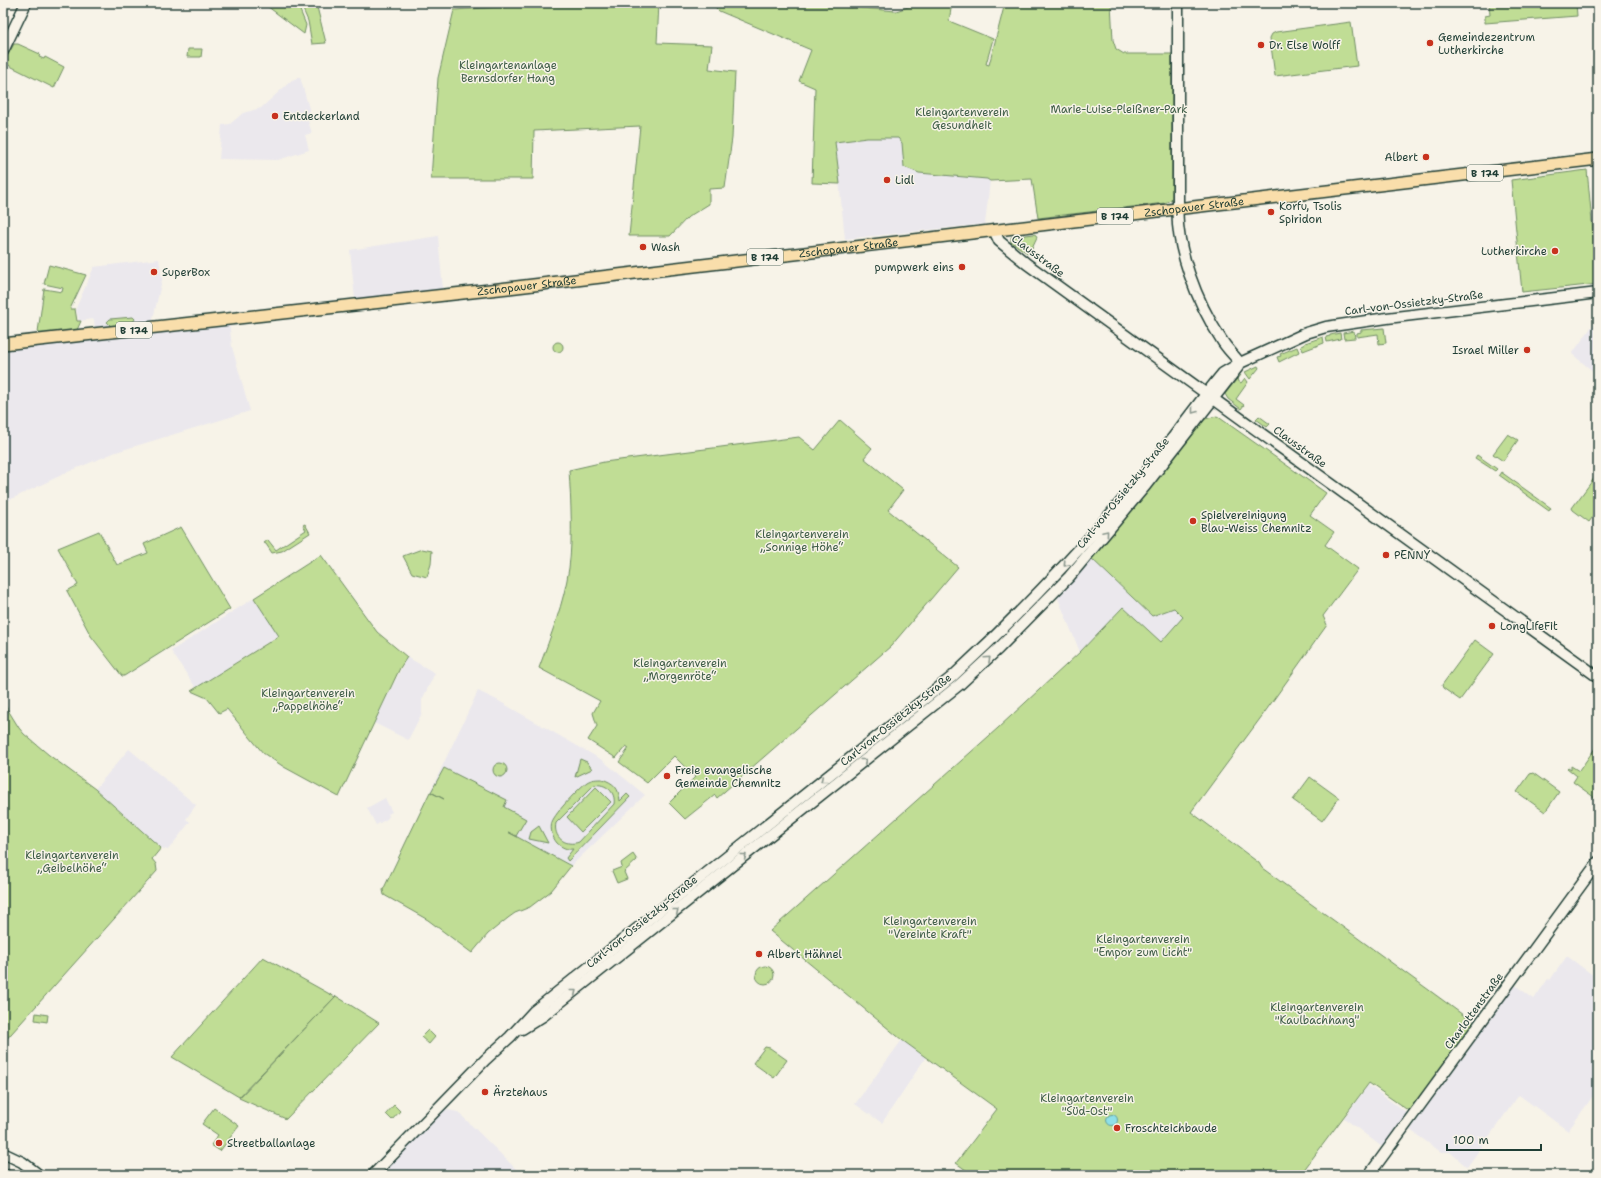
<svg xmlns="http://www.w3.org/2000/svg" width="1601" height="1178" font-family="'Shantell Sans',sans-serif">
<rect width="100%" height="100%" fill="#f7f3e8"/>
<filter id="ink" filterUnits="userSpaceOnUse"><feTurbulence type="fractalNoise" baseFrequency=".025" numOctaves="2"/><feDisplacementMap in="SourceGraphic" scale="8" xChannelSelector="R" yChannelSelector="G"/><feConvolveMatrix kernelMatrix="1 2 1 2 8 2 1 2 1" color-interpolation-filters="sRGB"/></filter>
<g filter="url(#ink)">
<!-- built -->
<g fill="#ebe8ed">
<polygon points="300,77 312,119 308,121 312,133 305,135 309,150 278,160 219,159 222,125 230,124 243,113 261,108 292,80"/>
<polygon points="867,138 898,138 902,143 919,173 987,179 990,181 985,224 845,239 835,142"/>
<polygon points="438,236 443,290 355,299 350,250"/>
<polygon points="159,259 162,280 152,323 95,330 94,319 79,321 76,308 94,267"/>
<polygon points="1598,318 1598,370 1595,373 1572,354"/>
<polygon points="229,321 232,347 250,411 116,452 70,471 3,503 3,349"/>
<polygon points="1091,558 1152,616 1174,608 1183,617 1161,643 1123,607 1080,652 1057,596"/>
<polygon points="254,598 279,635 196,688 171,651"/>
<polygon points="407,657 435,673 422,700 422,713 408,740 374,723"/>
<polygon points="478,691 497,700 602,760 645,795 571,866 430,792"/>
<polygon points="129,749 196,805 186,819 190,822 168,850 161,848 95,789"/>
<polygon points="385,798 392,812 388,814 389,816 387,819 376,825 367,808"/>
<polygon points="1567,956 1598,979 1598,1089 1568,1131 1519,1095 1467,1167 1450,1152 1441,1152 1410,1130 1515,985 1534,999 1548,979 1550,980"/>
<polygon points="902,1040 926,1057 882,1123 855,1104"/>
<polygon points="1368,1085 1407,1113 1382,1147 1344,1118"/>
<polygon points="442,1109 458,1112 522,1175 376,1175"/>
</g>
<!-- green -->
<g fill="#c0dd95" stroke="#708d64" fill-rule="evenodd">
<polygon points="263,3 297,3 306,25 304,34"/>
<polygon points="311,3 316,3 326,43 312,44 308,21 302,7"/>
<polygon points="659,3 657,43 712,45 709,69 735,72 732,138 725,188 709,189 709,204 688,217 670,236 629,236 640,126 534,131 533,179 431,179 438,78 454,10 516,6"/>
<polygon points="711,3 805,3 896,11 911,6 915,3 952,3 949,21 993,39 986,64 989,65 1005,3 1111,3 1113,40 1116,49 1124,54 1172,54 1172,199 1165,203 1038,218 1032,179 990,181 987,179 919,173 904,167 902,143 898,138 867,138 835,142 840,184 812,183 815,88 799,81 811,50 719,11"/>
<polygon points="1489,3 1576,3 1577,16 1485,23 1485,16 1490,15"/>
<polygon points="1351,22 1357,66 1275,76 1270,38 1272,34 1276,32"/>
<polygon points="14,44 18,44 40,54 39,57 44,59 45,57 64,67 54,88 8,65 5,60"/>
<polygon points="188,49 202,49 201,57 187,57"/>
<polygon points="1587,170 1598,284 1522,292 1511,180"/>
<polygon points="1034,234 1036,235 1037,237 1029,254 1011,242 1011,237"/>
<polygon points="49,265 86,275 70,309 75,309 77,321 81,321 77,330 41,334 38,332 44,289 62,292 63,288 44,284"/>
<polygon points="133,317 135,319 132,324 111,326 107,322 110,319"/>
<polygon points="1384,328 1386,343 1379,344 1378,334 1357,337 1357,333 1361,332 1361,330"/>
<polygon points="1354,331 1355,338 1344,339 1343,333"/>
<polygon points="1340,333 1341,339 1327,342 1326,337 1330,336 1330,335"/>
<polygon points="1323,337 1324,343 1303,351 1301,346 1305,344 1305,343"/>
<circle cx="558" cy="347" r="5"/>
<polygon points="1297,347 1299,352 1279,362 1277,357 1281,356 1280,354"/>
<polygon points="1258,366 1259,368 1250,379 1245,372"/>
<polygon points="1241,375 1237,380 1241,383 1245,378 1248,382 1236,399 1244,405 1241,409 1228,399 1225,394 1236,380"/>
<polygon points="1217,416 1326,493 1310,515 1334,532 1325,545 1358,569 1323,616 1327,625 1262,716 1191,812 1259,863 1262,868 1474,1023 1409,1111 1369,1083 1300,1175 973,1175 956,1163 997,1109 902,1040 770,931 998,728 1080,652 1123,607 1161,642 1183,617 1174,608 1152,616 1091,558 1205,419"/>
<polygon points="1259,416 1270,424 1267,427 1256,419"/>
<path d="M840,420l32,28 -8,10 39,32 -15,20 70,57 -67,79 -174,152 -2,-3 -30,24 -16,-16 26,-26 -21,-21 -27,27 -28,-21 10,-14 -3,-2 -10,12 -28,-18 9,-14 -4,-13 7,-12 -61,-33c12,-33 25,-65 30,-100 4,-32 2,-65 0,-98l35,-8 195,-25 16,13z"/>
<polygon points="1508,434 1518,440 1503,461 1493,454"/>
<polygon points="1285,435 1301,447 1298,450 1282,438"/>
<polygon points="1477,455 1497,469 1495,471 1475,458"/>
<polygon points="1501,472 1551,508 1549,511 1499,475"/>
<polygon points="1598,473 1598,510 1589,522 1573,510 1572,508"/>
<polygon points="305,524 310,533 282,551 272,553 266,544 264,543 268,540 276,550 306,530 303,525"/>
<polygon points="181,527 230,609 124,676 122,676 91,636 67,591 78,585 58,548 99,531 117,565 148,553 144,544"/>
<polygon points="422,549 432,551 431,564 427,577 412,573 403,556"/>
<polygon points="321,555 377,632 407,657 400,668 339,797 284,767 263,753 227,709 219,713 207,698 191,691 279,636 254,598"/>
<polygon points="1475,640 1494,654 1460,700 1443,688 1442,685"/>
<polygon points="3,702 19,728 24,734 49,755 95,789 161,848 152,859 156,864 157,871 3,1043"/>
<polygon points="1598,744 1598,800 1573,782 1577,776 1567,768 1568,767 1571,769 1571,766 1579,771"/>
<polygon points="580,759 587,762 592,769 575,777"/>
<circle cx="500" cy="770" r="7"/>
<polygon points="444,768 507,800 504,807 526,819 516,836 508,832 571,866 551,891 530,907 515,913 508,918 488,934 472,953 428,920 384,895 383,890 430,792 444,799 431,792"/>
<polygon points="1533,773 1559,792 1545,812 1517,792 1530,774"/>
<polygon points="1310,777 1339,798 1322,821 1293,800"/>
<path d="M602,779c12,4 17,9 18,22l7,-7 3,3 -62,64 -2,-3 7,-9c-6,1 -12,-2 -16,-6 -5,-6 -7,-14 -5,-21 3,-9 27,-34 35,-40 5,-3 10,-3 15,-3zM594,785c12,-2 22,7 20,19l-35,38c-14,5 -26,-5 -23,-19z"/>
<polygon points="596,787 611,802 581,832 567,817"/>
<polygon points="539,826 548,843 529,839 531,832"/>
<polygon points="633,854 637,860 624,872 627,879 617,883 612,871 622,867 621,863"/>
<polygon points="263,957 335,997 239,1097 172,1057"/>
<circle cx="765" cy="975" r="9"/>
<polygon points="336,996 379,1023 286,1119 239,1098"/>
<polygon points="36,1013 48,1015 47,1022 35,1020"/>
<polygon points="428,1030 435,1037 429,1044 421,1037"/>
<polygon points="765,1047 770,1048 787,1060 774,1078 753,1063"/>
<polygon points="394,1105 400,1111 392,1120 386,1114"/>
<polygon points="214,1108 239,1126 220,1151 211,1145 218,1135 202,1124"/>
</g>
<!-- water -->
<circle fill="#8fe0e8" stroke="#629fa0" cx="1112" cy="1120" r="5.5"/>
<g fill="none" stroke-linecap="round" stroke-linejoin="round">
<!-- secondary casing -->
<g stroke="#1f3d34" stroke-width="13">
<g id="secondary">
<path d="M1178,3v201c-4,42 20,100 43,135 5,9 13,16 19,24"/>
<polyline points="3,51 26,3"/>
<polyline points="994,230 999,241 1027,264 1598,677"/>
<polyline points="522,1029 543,1016 959,685 998,649 1069,577 1146,485 1238,367"/>
<polyline points="3,1153 22,1162 39,1175"/>
<path d="M373,1175l112,-115 25,-23 24,-26 418,-334c66,-61 128,-126 186,-195 29,-35 56,-74 85,-109l17,-10 66,-30 20,-6 61,-9 211,-25"/>
<polyline points="1369,1175 1598,862"/>
</g>
</g>
<!-- primary casing -->
<g stroke="#1f3d34" stroke-width="14">
<g id="primary">
<path id="s1" d="M3,344l505,-56 1090,-129"/>
</g>
</g>
<!-- secondary -->
<use href="#secondary" stroke="#f7f3e8" stroke-width="10"/>
<!-- primary -->
<use href="#primary" stroke="#f9deab" stroke-width="11"/>
<!-- tram -->
<polyline stroke="#1f3d34" stroke-width="1" points="3,1168 24,1175"/>
</g>
<!-- one-way arrows -->
<defs><path id="oneway-chevron" d="M-2-3.5L2.5 0L-2 3.5" fill="none" stroke-width="1.6" stroke-linecap="round" stroke-linejoin="round"/></defs>
<g stroke="#8b988e">
<use href="#oneway-chevron" transform="translate(1194 411) rotate(128)"/>
<use href="#oneway-chevron" transform="translate(1106 533) rotate(-50)"/>
<use href="#oneway-chevron" transform="translate(1066 564) rotate(132)"/>
<use href="#oneway-chevron" transform="translate(988 659) rotate(-43)"/>
<use href="#oneway-chevron" transform="translate(864 761) rotate(-39)"/>
<use href="#oneway-chevron" transform="translate(823 780) rotate(141)"/>
<use href="#oneway-chevron" transform="translate(744 856) rotate(-38)"/>
<use href="#oneway-chevron" transform="translate(676 911) rotate(-39)"/>
<use href="#oneway-chevron" transform="translate(574 992) rotate(-39)"/>
</g>
</g>
<!-- markers -->
<g fill="#c8321e" stroke="#f7f3e8" stroke-width="1.5">
<circle cx="1430" cy="43" r="4"/>
<circle cx="1261" cy="45" r="4"/>
<circle cx="275" cy="116" r="4"/>
<circle cx="1426" cy="157" r="4"/>
<circle cx="887" cy="180" r="4"/>
<circle cx="1271" cy="212" r="4"/>
<circle cx="643" cy="247" r="4"/>
<circle cx="1555" cy="251" r="4"/>
<circle cx="962" cy="267" r="4"/>
<circle cx="154" cy="272" r="4"/>
<circle cx="1527" cy="350" r="4"/>
<circle cx="1193" cy="521" r="4"/>
<circle cx="1386" cy="555" r="4"/>
<circle cx="1492" cy="626" r="4"/>
<circle cx="667" cy="776" r="4"/>
<circle cx="759" cy="954" r="4"/>
<circle cx="485" cy="1092" r="4"/>
<circle cx="1117" cy="1128" r="4"/>
<circle cx="219" cy="1143" r="4"/>
</g>
<g text-anchor="middle" dominant-baseline="central" stroke-width="3" stroke-linejoin="round" paint-order="stroke">
<!-- shield labels -->
<g fill="#f7f3e8" stroke="#60746a" stroke-width="1">
<rect x="1467" y="165" width="36" height="16" rx="3"/>
<rect x="1097" y="208" width="36" height="16" rx="3"/>
<rect x="747" y="249" width="36" height="16" rx="3"/>
<rect x="116" y="322" width="36" height="16" rx="3"/>
</g>
<g font-size="10" font-weight="bold" fill="#1f3d34">
<text x="1485" y="173">B 174</text>
<text x="1115" y="216">B 174</text>
<text x="765" y="257">B 174</text>
<text x="134" y="330">B 174</text>
</g>
<!-- poi labels -->
<g font-size="11" fill="#1f3d34" stroke="#f7f3e8" text-anchor="start">
<text x="1438" y="37">Gemeindezentrum<tspan x="1438" dy="13">Lutherkirche</tspan></text>
<text x="1269" y="45">Dr. Else Wolff</text>
<text x="283" y="116">Entdeckerland</text>
<text x="1418" y="157" text-anchor="end">Albert</text>
<text x="895" y="180">Lidl</text>
<text x="1279" y="206">Korfu, Tsolis<tspan x="1279" dy="13">Spiridon</tspan></text>
<text x="651" y="247">Wash</text>
<text x="1547" y="251" text-anchor="end">Lutherkirche</text>
<text x="954" y="267" text-anchor="end">pumpwerk eins</text>
<text x="162" y="272">SuperBox</text>
<text x="1519" y="350" text-anchor="end">Israel Miller</text>
<text x="1201" y="515">Spielvereinigung<tspan x="1201" dy="13">Blau-Weiss Chemnitz</tspan></text>
<text x="1394" y="555">PENNY</text>
<text x="1500" y="626">LongLifeFit</text>
<text x="675" y="770">Freie evangelische<tspan x="675" dy="13">Gemeinde Chemnitz</tspan></text>
<text x="767" y="954">Albert Hähnel</text>
<text x="493" y="1092">Ärztehaus</text>
<text x="1125" y="1128">Froschteichbaude</text>
<text x="227" y="1143">Streetballanlage</text>
</g>
<!-- park labels -->
<g font-size="11" fill="#3f5d47" stroke="#f7f3e8">
<text x="508" y="65">Kleingartenanlage<tspan x="508" dy="13">Bernsdorfer Hang</tspan></text>
<text x="1119" y="109">Marie-Luise-Pleißner-Park</text>
<text x="962" y="112">Kleingartenverein<tspan x="962" dy="13">Gesundheit</tspan></text>
<text x="802" y="534">Kleingartenverein<tspan x="802" dy="13">„Sonnige Höhe“</tspan></text>
<text x="680" y="663">Kleingartenverein<tspan x="680" dy="13">„Morgenröte“</tspan></text>
<text x="308" y="693">Kleingartenverein<tspan x="308" dy="13">„Pappelhöhe“</tspan></text>
<text x="72" y="855">Kleingartenverein<tspan x="72" dy="13">„Geibelhöhe“</tspan></text>
<text x="930" y="921">Kleingartenverein<tspan x="930" dy="13">"Vereinte Kraft"</tspan></text>
<text x="1143" y="939">Kleingartenverein<tspan x="1143" dy="13">"Empor zum Licht"</tspan></text>
<text x="1317" y="1007">Kleingartenverein<tspan x="1317" dy="13">"Kaulbachhang"</tspan></text>
<text x="1087" y="1098">Kleingartenverein<tspan x="1087" dy="13">"Süd-Ost"</tspan></text>
</g>
<!-- street labels -->
<g font-size="11" fill="#1f3d34" stroke="#f7f3e8">
<text stroke="none"><textPath href="#s1" startOffset="1199">Zschopauer Straße</textPath></text>
<text stroke="none"><textPath href="#s1" startOffset="851">Zschopauer Straße</textPath></text>
<text transform="translate(1038 256) rotate(37)">Clausstraße</text>
<text stroke="none"><textPath href="#s1" startOffset="527">Zschopauer Straße</textPath></text>
<text transform="translate(1414 303) rotate(-7)">Carl-von-Ossietzky-Straße</text>
<text transform="translate(1300 447) rotate(36)">Clausstraße</text>
<text transform="translate(1123 493) rotate(-51)">Carl-von-Ossietzky-Straße</text>
<text transform="translate(896 720) rotate(-39)">Carl-von-Ossietzky-Straße</text>
<text transform="translate(642 922) rotate(-39)">Carl-von-Ossietzky-Straße</text>
<text transform="translate(1474 1011) rotate(-54)">Charlottenstraße</text>
</g>
</g>
<!-- margin -->
<rect width="1601" height="1178" fill="none" stroke="#f7f3e8" stroke-width="16"/>
<rect x="8" y="8" width="1585" height="1162" fill="none" stroke="#1f3d34" stroke-width="1.5" filter="url(#ink)"/>
<!-- scale -->
<path d="M1447 1144v6h94v-6" fill="none" stroke="#1f3d34" stroke-width="2"/>
<text x="1453" y="1144" font-size="12" fill="#1f3d34" stroke="#f7f3e8" stroke-width="3" paint-order="stroke">100 m</text>
</svg>
